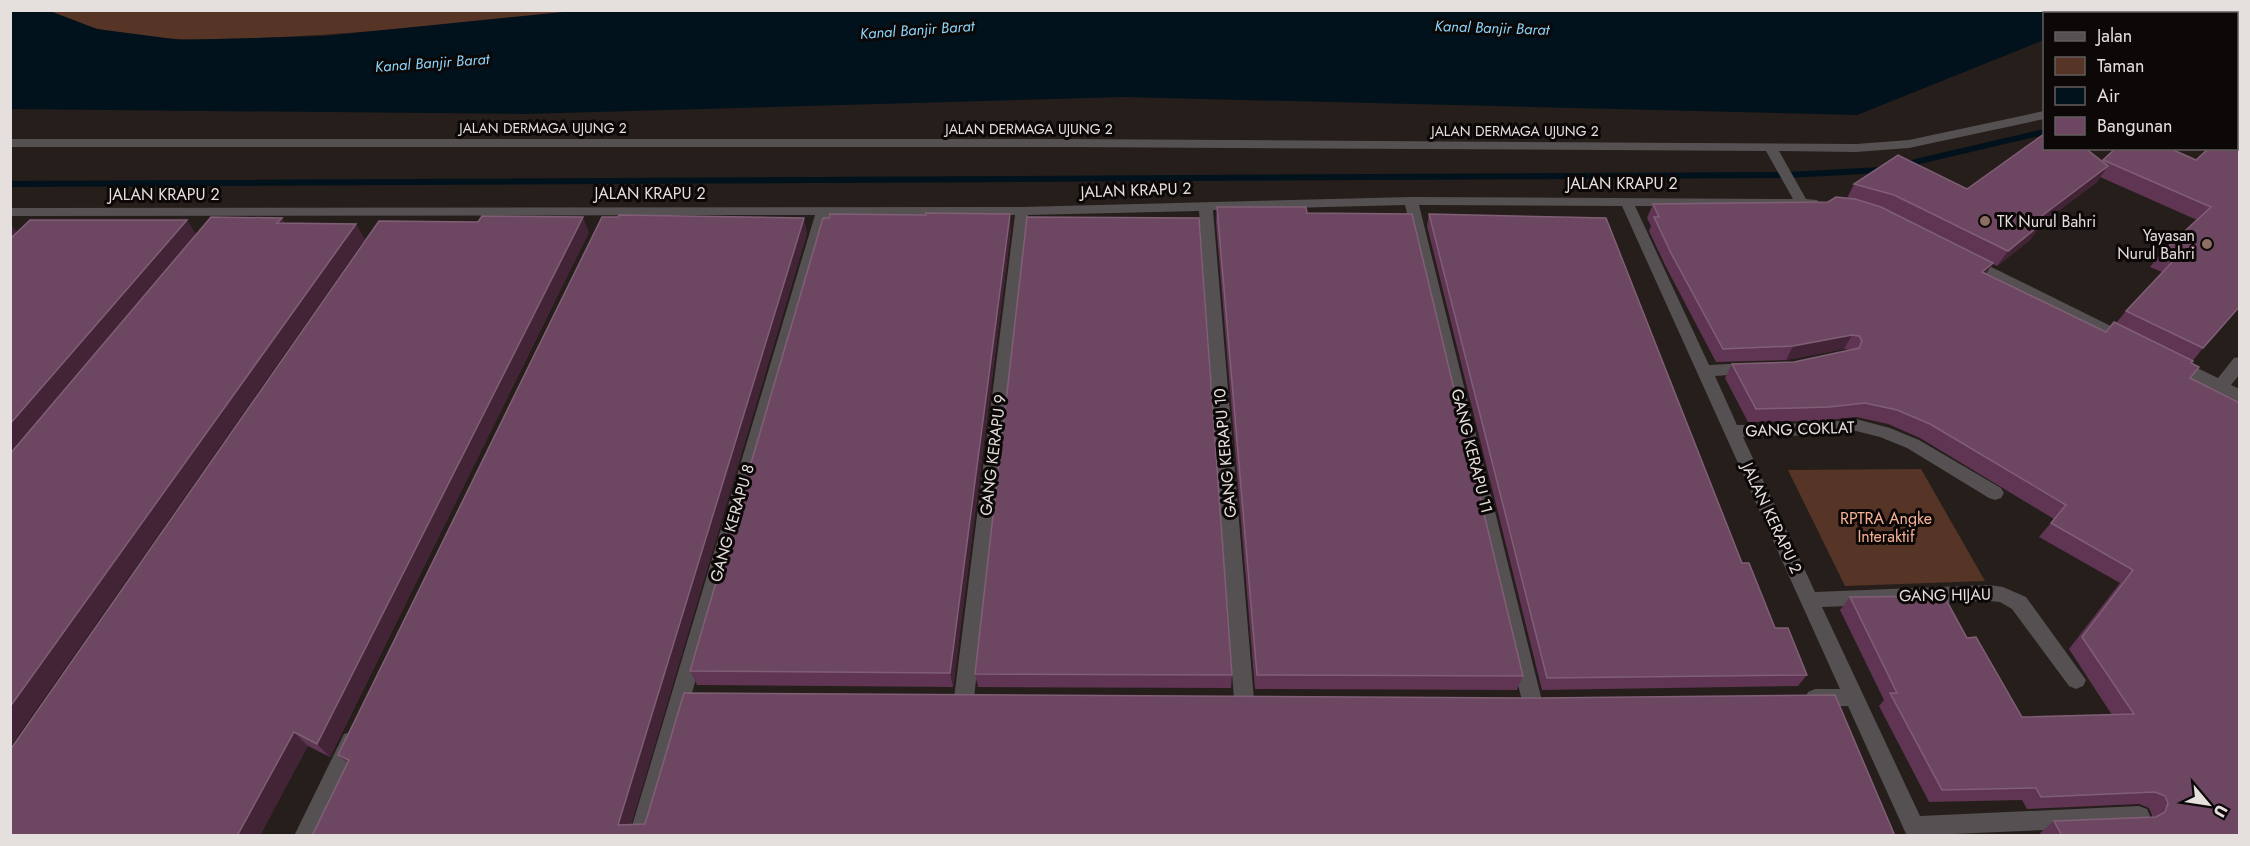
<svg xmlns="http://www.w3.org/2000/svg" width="2250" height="846" font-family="Jost,sans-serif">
<rect width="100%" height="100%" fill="#251e1a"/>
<!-- green -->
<g fill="#563527">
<path d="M50,11h533c-108,10 -215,23 -323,27 -69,2 -147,6 -210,-27z"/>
<polygon points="1921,469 1985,581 1845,586 1788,470"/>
</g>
<!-- water -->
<polygon fill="#01121c" points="11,10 50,11 97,29 181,40 325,36 583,10 2120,11 2112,14 2044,14 2044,40 1857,115 1124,97 524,114 11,109"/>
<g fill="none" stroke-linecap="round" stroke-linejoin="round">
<!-- stream -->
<g fill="#01121c" fill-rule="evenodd">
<rect x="2236" y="88" width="4" height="6"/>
<polygon points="2044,129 2044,135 1881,173 1788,178 10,187 10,181 1788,172 1881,167"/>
</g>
<!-- minor -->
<g fill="#555152" fill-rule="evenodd">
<polygon points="2044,111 2044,119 1909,148 1856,152 1779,151 1806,199 1817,200 1819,203 1812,207 1635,206 1709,365 1749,363 1755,365 1757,369 1755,373 1715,376 1737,425 1821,423 1856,419 1890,428 1919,440 2001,488 2004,493 2001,498 1995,500 1989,498 1907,448 1880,437 1856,431 1821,435 1743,437 1815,592 1989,585 2003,587 2026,597 2086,680 2083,686 2076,689 2069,686 2012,609 2000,602 1989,601 1822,607 1920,816 2139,806 2147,809 2150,816 2147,823 2139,826 1907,836 1848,706 1815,707 1808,704 1805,698 1808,692 1815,689 1840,689 1622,206 1419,205 1542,701 1539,707 1532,710 1525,707 1522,701 1405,205 1213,210 1254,700 1251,706 1244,709 1237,706 1234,700 1199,211 1028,215 974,698 971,704 964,707 957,704 954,698 1015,215 829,215 651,836 629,836 815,215 10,216 10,208 1022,207 1411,197 1793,199 1766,151 1070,147 10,147 10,139 1070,139 1856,144 1909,140"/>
<polygon points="1969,256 2131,336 2134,340 2131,344 2121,344 1964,264 1962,261"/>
<polygon points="2240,357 2240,374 2231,385 2240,389 2240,402 2167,367 2165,363 2167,359 2179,359 2218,378 2234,358"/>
<polygon points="351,732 358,734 361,741 316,836 294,836 344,734"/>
</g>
</g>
<!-- wall -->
<g fill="#5f3553" fill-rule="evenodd">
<polygon points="2170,10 2240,10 2240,90 2236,88 2236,14 2168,14"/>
<path d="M2236,148l-33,200 -12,15 -1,15 50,458h-199l-1,-3 14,-12 98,-4v-2l-3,-7 -10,-4 -112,5 -5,-9 -93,2 -50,-96 5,-6 -44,-90 10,-13 117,41 55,79 90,-2 -43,-66 51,-66 -81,-46 15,-18 -134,-81 -32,-14 -32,-7 -35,4 -73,1 -23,-44 7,-14 62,-2 57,-12 -7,-1 -58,11 -70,2 -50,-95 -17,-36 2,-5 -4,-8 6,-14 175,-2 19,-4 7,-14 113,5 135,-28 1,-1h93zM2100,177l97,43 -36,33 -11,14 12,5 -36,39 -10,12 -10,9 -120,-59 7,-9 4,2 33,-26 11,-16 56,-42z"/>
<polygon points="1217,207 1307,213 1523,676 1517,690 1255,689 1216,222"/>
<polygon points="1429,214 1742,563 1775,628 1807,675 1798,686 1542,690 1427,226"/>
<polygon points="1011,229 953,687 697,685 690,671"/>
<polygon points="589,232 330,757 308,746 10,836"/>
<polygon points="807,233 631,824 312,836 348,764 338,755"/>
<polygon points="975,674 1232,675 1231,688 978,687"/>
</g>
<!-- shaded-wall -->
<g fill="#422436">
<polygon points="2108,166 2097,182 2024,237 2035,221"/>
<polygon points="1010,214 1011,229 953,687 950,673"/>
<polygon points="583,217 589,232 330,757 317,744"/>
<polygon points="282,218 292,233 277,223"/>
<polygon points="804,218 807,233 628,836 618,825"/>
<polygon points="187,220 197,236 10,457 10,424"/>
<polygon points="10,224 20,235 10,245"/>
<polygon points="356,224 365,239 10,747 10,707"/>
<polygon points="2041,224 2030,240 1997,266 2008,251"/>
<polygon points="1993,263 1984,277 1982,272"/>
<polygon points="1852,335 1844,349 1786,360 1793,346"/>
<polygon points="294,732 308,746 260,836 237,836"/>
</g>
<!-- building -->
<g fill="#6d4762" stroke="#805f76" stroke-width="1.5">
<polygon points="2173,10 2240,10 2240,73 2236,71 2236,14 2177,14"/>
<polygon points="2240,122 2240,306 2203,348 2126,311 2175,259 2161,253 2211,207 2103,160 2116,148 2169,148 2196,160 2209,148 2236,148 2236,125"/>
<polygon points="2044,134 2044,148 2085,148 2108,166 2035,221 2041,224 2008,251 1894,195 1854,184 1898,155 1967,189"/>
<polygon points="1836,197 1855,199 1881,207 1993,263 1982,272 2106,332 2114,322 2193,361 2191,363 2199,367 2190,378 2240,403 2240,836 2062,836 2054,821 2156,817 2165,812 2168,803 2165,796 2155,792 2041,797 2036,788 1942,790 1890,693 1897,693 1850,597 1944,596 1967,638 1976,637 2022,717 2134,714 2082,637 2133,570 2051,523 2066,505 1930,424 1897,410 1865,403 1829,407 1756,409 1732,364 1794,362 1859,348 1862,341 1859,336 1852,335 1793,346 1723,349 1671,253 1654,217 1659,217 1653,204 1828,202"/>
<polygon points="1217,207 1306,207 1307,213 1412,214 1523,676 1257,675"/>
<polygon points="926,213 1010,214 950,673 690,671 823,218 829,218 830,214 926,215"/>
<polygon points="1429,214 1606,218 1742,563 1749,563 1775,628 1788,628 1807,675 1547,678"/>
<polygon points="619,215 804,218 618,825 645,824 684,693 1539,698 1835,695 1895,836 312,836 349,760 338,755 602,217 618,217"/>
<polygon points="482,216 583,217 317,744 294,732 237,836 10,836 10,750 379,221 478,222"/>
<polygon points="211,217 282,218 277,223 356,224 10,707 10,454"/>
<polygon points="1027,217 1199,218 1232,675 975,674"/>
<polygon points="30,220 187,220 10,424 10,239"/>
</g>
<!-- markers -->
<g fill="#8d6e63" stroke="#0c0807" stroke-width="2">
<circle cx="1985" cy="221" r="6"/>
<circle cx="2207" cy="244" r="6"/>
</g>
<g text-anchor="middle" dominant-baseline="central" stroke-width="6" stroke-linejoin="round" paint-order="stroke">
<!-- far-street labels -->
<g font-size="14" fill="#e5e0de" stroke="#0c0807">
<text x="543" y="128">JALAN DERMAGA UJUNG 2</text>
<text x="1029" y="129">JALAN DERMAGA UJUNG 2</text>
<text x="1515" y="131">JALAN DERMAGA UJUNG 2</text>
</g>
<!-- far-water labels -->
<g font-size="15" font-style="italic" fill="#8dd5fb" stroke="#0c0807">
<text transform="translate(1492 28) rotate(2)">Kanal Banjir Barat</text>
<text transform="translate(917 30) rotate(-4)">Kanal Banjir Barat</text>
<text transform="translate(432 63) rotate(-4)">Kanal Banjir Barat</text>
</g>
<!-- street labels -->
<g font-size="16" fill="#e5e0de" stroke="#0c0807">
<text x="1622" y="183">JALAN KRAPU 2</text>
<text transform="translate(1136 190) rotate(-2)">JALAN KRAPU 2</text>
<text x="650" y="193">JALAN KRAPU 2</text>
<text x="164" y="194">JALAN KRAPU 2</text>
<text transform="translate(1800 429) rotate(-2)">GANG COKLAT</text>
<text transform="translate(1472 451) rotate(76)">GANG KERAPU 11</text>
<text transform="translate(1225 453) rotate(-95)">GANG KERAPU 10</text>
<text transform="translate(993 455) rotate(-83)">GANG KERAPU 9</text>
<text transform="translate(1772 518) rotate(65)">JALAN KERAPU 2</text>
<text transform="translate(732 523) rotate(-74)">GANG KERAPU 8</text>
<text transform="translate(1945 595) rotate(-1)">GANG HIJAU</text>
</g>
<!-- poi labels -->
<g font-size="16" fill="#e5e0de" stroke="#0c0807" text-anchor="start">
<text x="1997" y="221">TK Nurul Bahri</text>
<text x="2195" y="235" text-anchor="end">Yayasan<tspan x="2195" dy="18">Nurul Bahri</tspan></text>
</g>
<!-- park labels -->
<g font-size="16" fill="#f6b195" stroke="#0c0807">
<text x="1886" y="518">RPTRA Angke<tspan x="1886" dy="18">Interaktif</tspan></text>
</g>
</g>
<!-- border -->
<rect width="2250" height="846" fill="none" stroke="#e5e0de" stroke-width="24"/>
<!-- legend -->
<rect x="2043" y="12" width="195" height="138" fill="#0c0807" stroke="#635e5d" stroke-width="1.5"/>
<rect x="2055" y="32" width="30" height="9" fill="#555152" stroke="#635e5d" stroke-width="1.5"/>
<text x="2097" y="42" font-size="18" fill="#e5e0de">Jalan</text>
<rect x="2055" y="57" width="30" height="18" fill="#563527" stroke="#635e5d" stroke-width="1.5"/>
<text x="2097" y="72" font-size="18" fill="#e5e0de">Taman</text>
<rect x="2055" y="87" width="30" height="18" fill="#01121c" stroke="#635e5d" stroke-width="1.5"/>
<text x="2097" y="102" font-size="18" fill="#e5e0de">Air</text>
<rect x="2055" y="117" width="30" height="18" fill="#6d4762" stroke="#635e5d" stroke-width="1.5"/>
<text x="2097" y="132" font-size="18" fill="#e5e0de">Bangunan</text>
<!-- north arrow -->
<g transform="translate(2208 804) rotate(119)" stroke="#0c0807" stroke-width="4.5" paint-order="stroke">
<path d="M0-4.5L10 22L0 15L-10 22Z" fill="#e5e0de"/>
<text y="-9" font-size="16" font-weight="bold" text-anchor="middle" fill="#e5e0de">U</text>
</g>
</svg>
